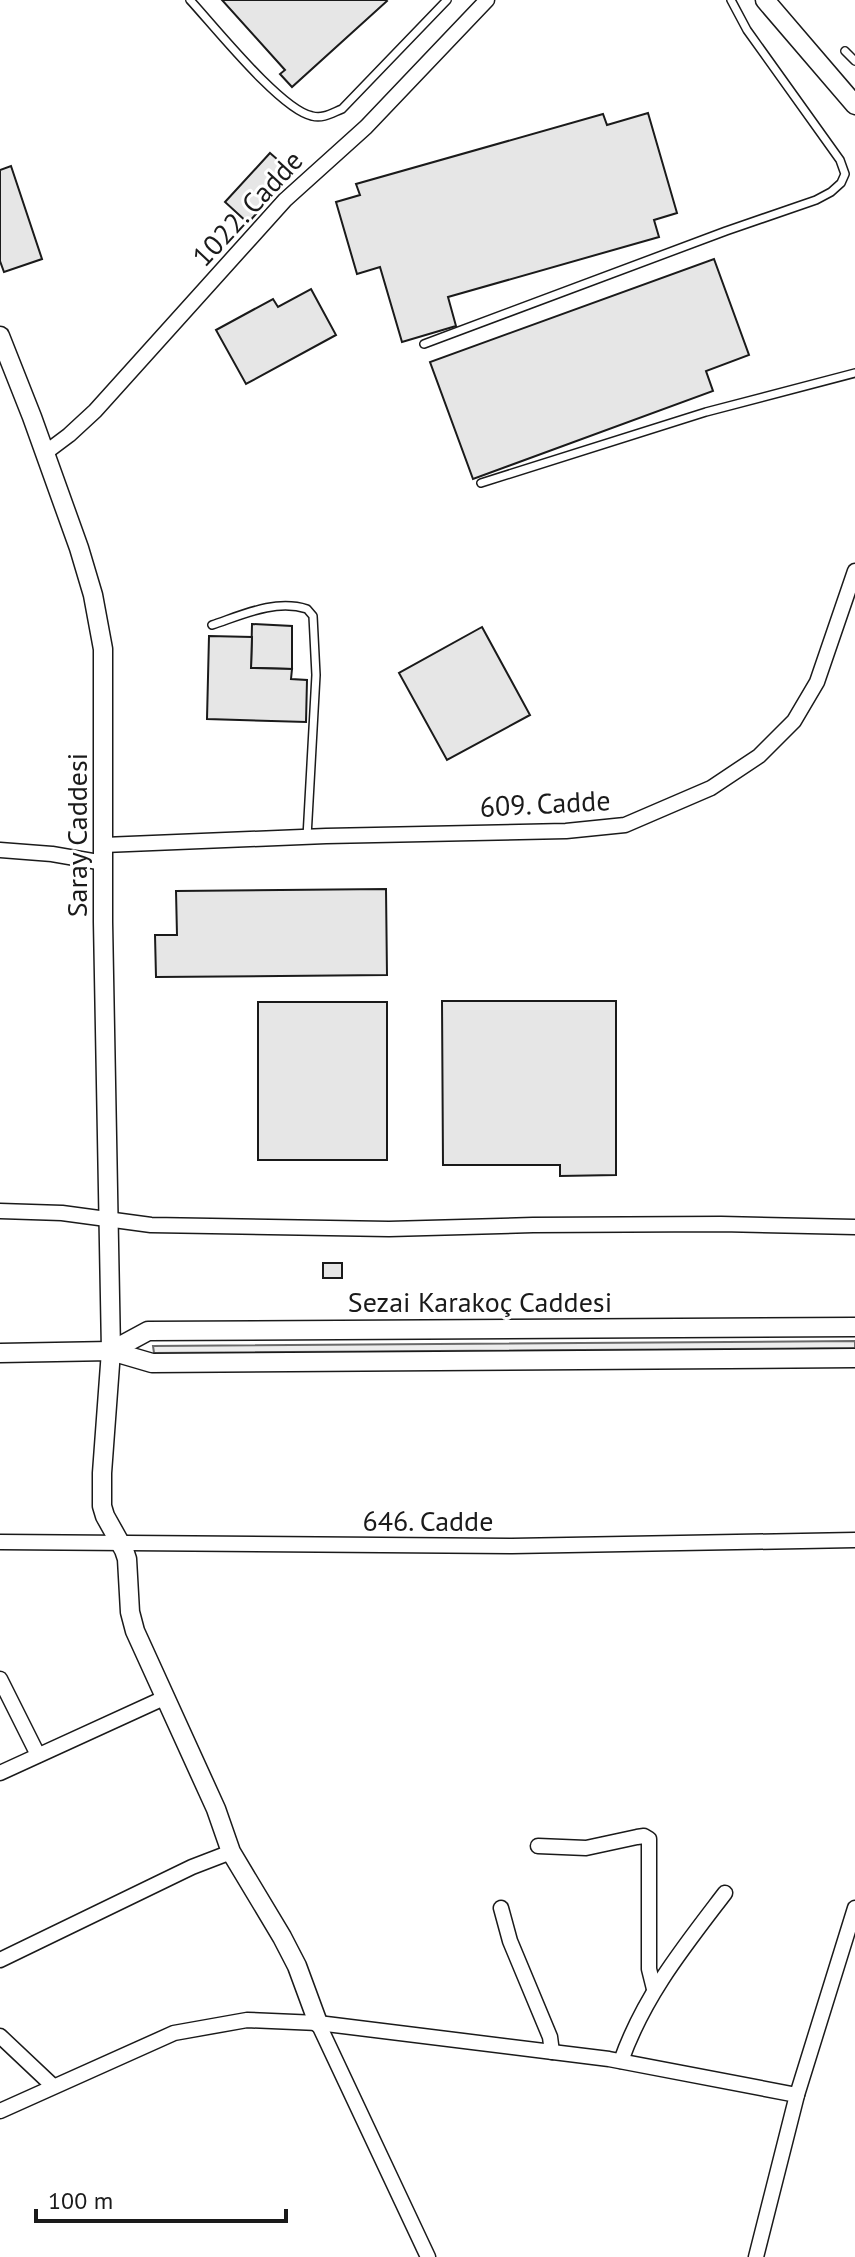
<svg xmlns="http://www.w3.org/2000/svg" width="855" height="2257" font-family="'PT Sans',sans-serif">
<rect width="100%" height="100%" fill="#fff"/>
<!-- built -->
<polygon fill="#ededed" stroke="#6a6a6a" stroke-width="2" points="855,1341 855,1348 154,1353 153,1346"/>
<!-- building -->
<g fill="#e6e6e6" stroke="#1a1a1a" stroke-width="2">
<polygon points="222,0 386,0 387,1 292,87 280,74 285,70"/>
<polygon points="648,113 677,213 654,220 659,237 448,297 456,326 402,342 380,267 357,274 336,202 360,195 356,184 603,114 607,125"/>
<polygon points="270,153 293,173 248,223 225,202"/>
<polygon points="11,166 42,259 4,272 0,261 0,170"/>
<polygon points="714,259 749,355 706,371 713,391 473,479 430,362"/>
<polygon points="311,289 336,335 246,384 216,330 273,299 278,307"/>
<polygon points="252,624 292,626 292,669 251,668"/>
<polygon points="482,627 530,715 447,760 399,673"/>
<polygon points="209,636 252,637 251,668 292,669 291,679 307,680 306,722 207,719"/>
<polygon points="386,889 387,975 156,977 155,935 177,935 176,891"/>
<polygon points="442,1001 616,1001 616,1175 560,1176 560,1165 443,1165"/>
<rect x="258" y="1002" width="129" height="158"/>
<rect x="323" y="1263" width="19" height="15"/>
</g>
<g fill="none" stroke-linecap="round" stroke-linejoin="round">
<!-- service casing -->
<g stroke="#1a1a1a" stroke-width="10">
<g id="service">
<path d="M190,0c24,26 91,110 122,116 11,3 20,-3 30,-7l105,-109"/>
<polyline points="845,51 855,61"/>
<polyline points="424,344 726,231 816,200 831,192 841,183 845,174 840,160 747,30 731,0"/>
<polyline points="481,483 706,412 855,373"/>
<path d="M212,625c30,-10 63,-26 95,-16l6,7 3,59 -9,162"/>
</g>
</g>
<!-- minor casing -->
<g stroke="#1a1a1a" stroke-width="17">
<g id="minor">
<polyline points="45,453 69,435 95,411 285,200 366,127 487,0"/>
<polyline points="104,845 326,836 566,831 625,825 711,788 759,756 794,721 817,682 855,571"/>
<polyline points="0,850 52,854 104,863"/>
<polyline points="0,1211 62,1213 151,1225 389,1229 533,1225 721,1224 855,1227"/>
<polyline points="0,1542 512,1546 855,1540"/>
<polyline points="0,1679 38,1755"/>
<polyline points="0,1773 164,1698"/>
<polyline points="538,1846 586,1848 637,1837 644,1836 649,1839 649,1969 654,1989"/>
<polyline points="501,1908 510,1941 550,2037 552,2052"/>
<polyline points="0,1960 192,1867 231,1852"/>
<polyline points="318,2023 609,2059 797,2095"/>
<polyline points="0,2036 53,2086"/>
<path d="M621,2061c23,-65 62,-113 104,-168"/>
<polyline points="0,2111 174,2033 247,2020 318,2023 428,2257"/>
<polyline points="756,2257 797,2095 855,1908"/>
</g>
</g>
<!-- tertiary casing -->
<g stroke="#1a1a1a" stroke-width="21">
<g id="tertiary">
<polyline points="765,0 855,105"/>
<polyline points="0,336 32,417 79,548 93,595 103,649 103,922 111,1351 102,1473 102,1506 105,1516 124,1550 127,1559 130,1612 135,1631 216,1809 231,1852 282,1937 297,1966 318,2023"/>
<polyline points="111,1351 148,1331 855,1327"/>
<polyline points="0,1353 111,1351 152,1363 855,1358"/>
</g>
</g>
<!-- service -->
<use href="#service" stroke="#fff" stroke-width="7"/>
<!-- minor -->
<use href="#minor" stroke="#fff" stroke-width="14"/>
<!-- tertiary -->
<use href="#tertiary" stroke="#fff" stroke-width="18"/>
</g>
<g text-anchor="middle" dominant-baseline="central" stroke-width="6" stroke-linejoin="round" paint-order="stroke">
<!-- street labels -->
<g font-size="28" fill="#1a1a1a" stroke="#fff">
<text transform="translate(247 208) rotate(-47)">1022. Cadde</text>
<text transform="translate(545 803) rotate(-3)">609. Cadde</text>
<text transform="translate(76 835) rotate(-90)">Saray Caddesi</text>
<text x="480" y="1301">Sezai Karakoç Caddesi</text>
<text x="428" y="1520">646. Cadde</text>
</g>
</g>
<!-- scale -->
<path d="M36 2209v12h250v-12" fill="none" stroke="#1a1a1a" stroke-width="4"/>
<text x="48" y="2209" font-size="24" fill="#1a1a1a" stroke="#ffffff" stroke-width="6" paint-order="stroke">100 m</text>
</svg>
